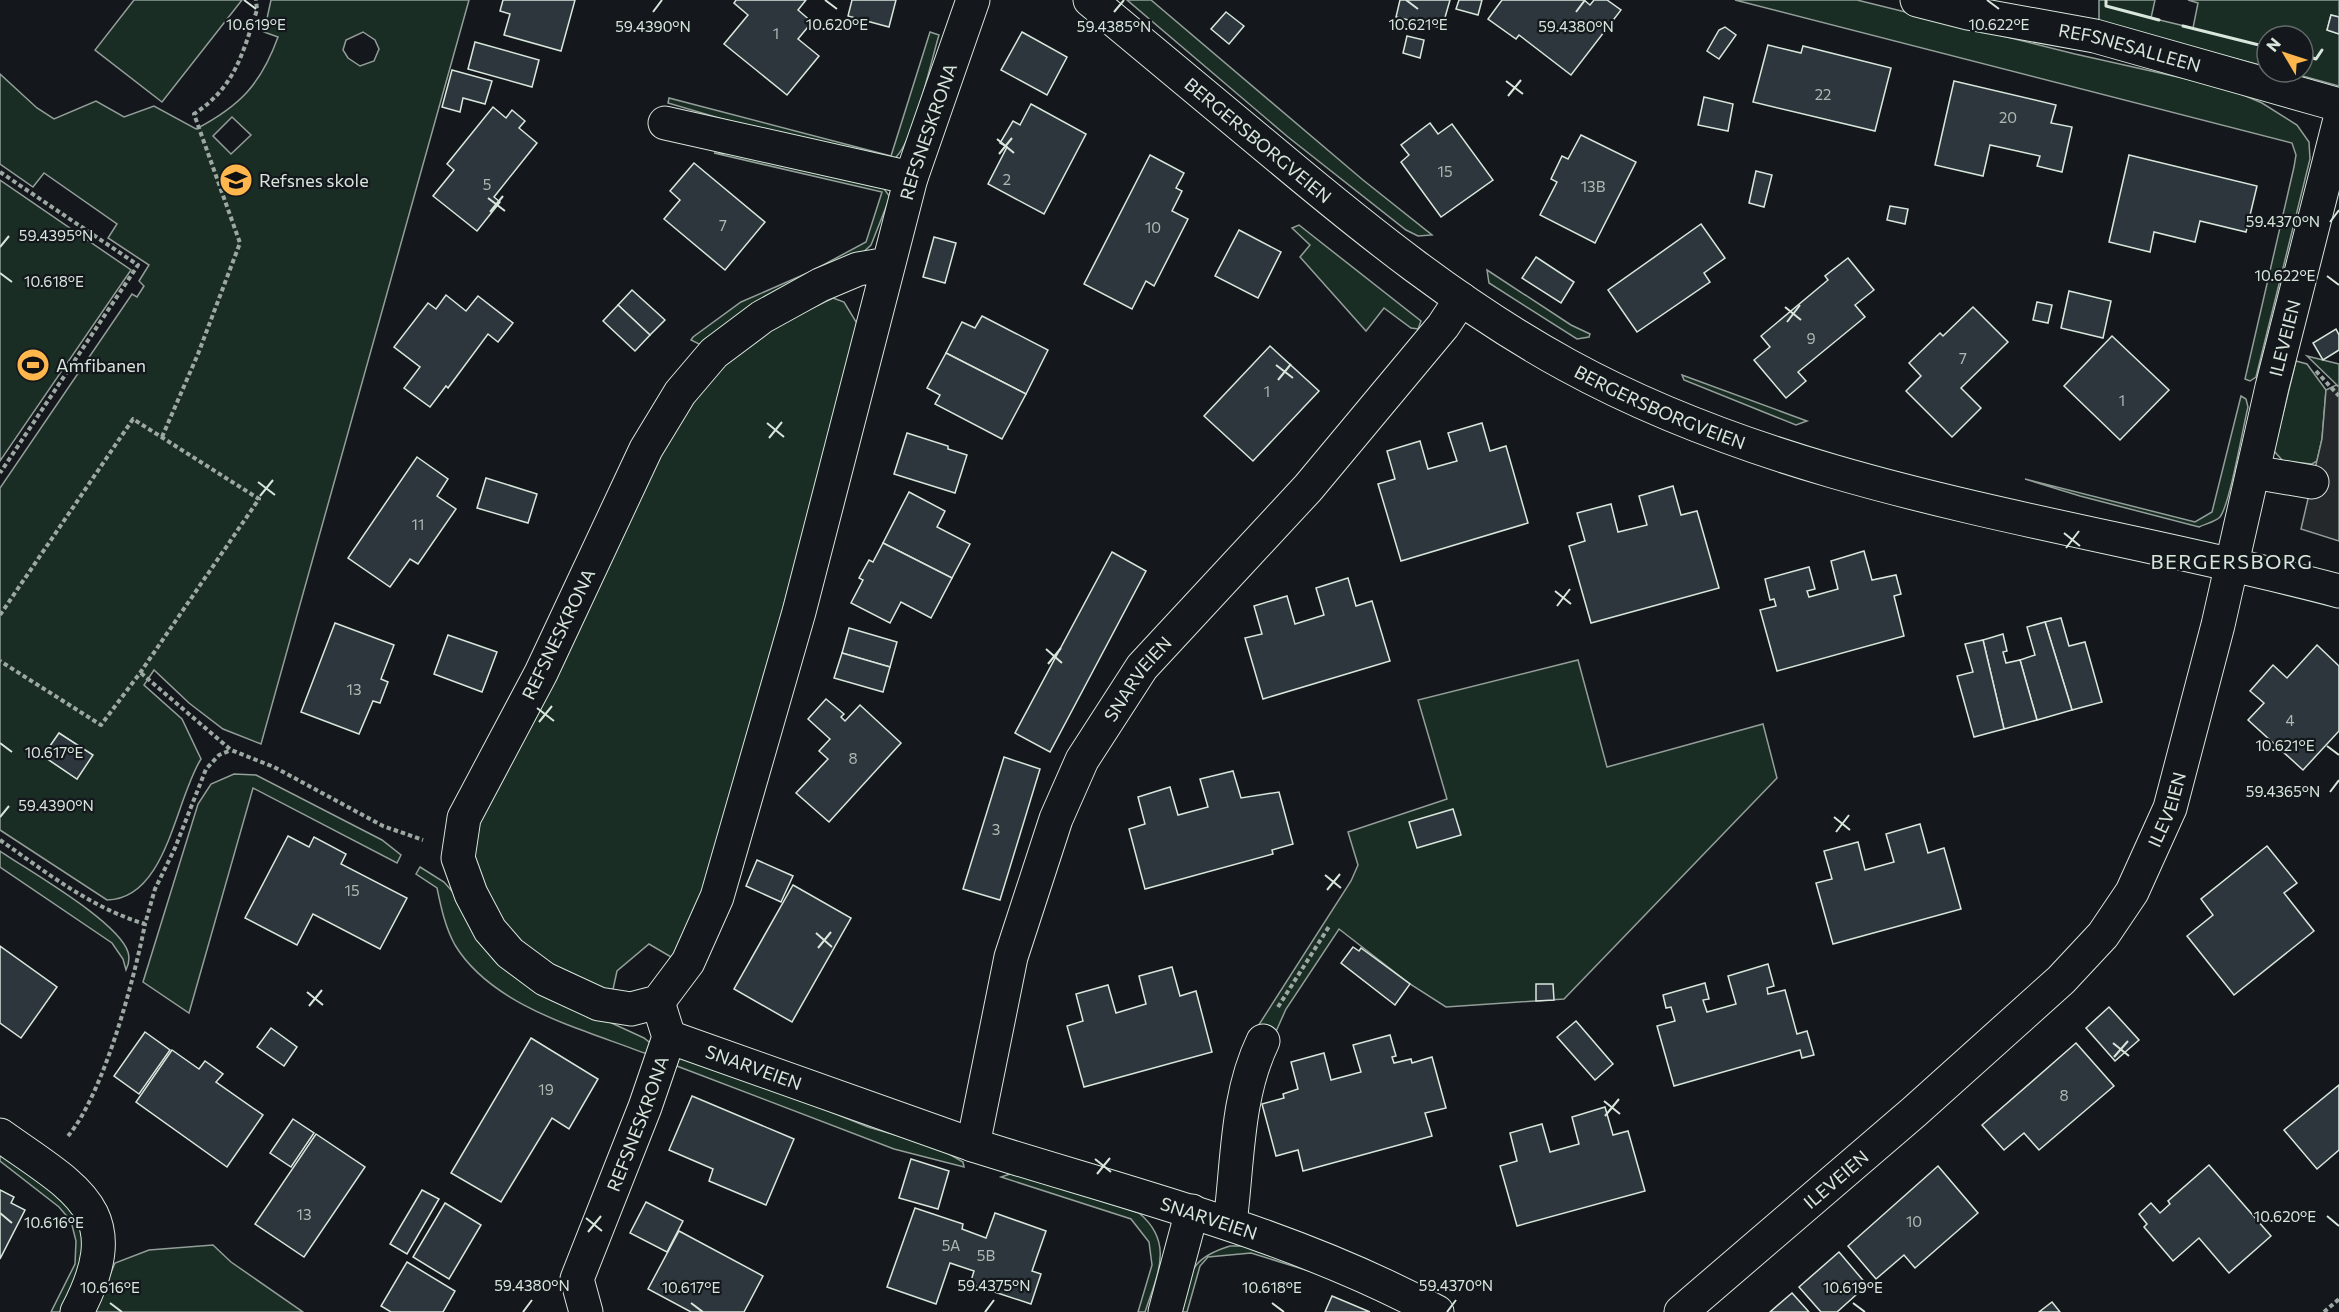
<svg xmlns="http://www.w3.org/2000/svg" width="2339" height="1312" font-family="Commissioner,sans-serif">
<rect width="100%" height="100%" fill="#14181c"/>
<!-- green -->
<g fill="#1a2d24" stroke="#939e99" stroke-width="1.5" fill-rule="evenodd">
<polygon points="134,0 242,0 162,102 95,50"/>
<path d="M271,0h198l-208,744 -38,-15 -34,-26 -35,-33 -10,15 38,34 19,40c-26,41 -34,140 -94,141l-107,-70v-342l132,-194 5,3 7,-11 -5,-5 10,-16 -41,-27 9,-14 -73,-51 -11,14 -33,-23v-90l37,34 17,11 42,-18 28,16 30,-11 42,23c44,-23 65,-45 82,-92l-14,-5zM363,32l12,8 4,9 -5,12 -14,5 -12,-8 -5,-8 3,-10zM232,117l19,18 -20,19 -18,-18zM59,733l33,22 -15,24 -34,-23z"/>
<polygon points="1127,0 1151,0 1363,180 1432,235 1418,236 1406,230 1288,137"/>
<polygon points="1735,0 1857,0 2075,54 2227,88 2262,103 2297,125 2309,142 2310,159 2256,377 2250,381 2245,379 2294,167 2296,155 2292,143"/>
<polygon points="2099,0 2155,0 2151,18 2193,28 2198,3 2188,0 2339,0 2339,17 2331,15 2327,30 2339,34 2339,86 2288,72 2303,72 2303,36 2267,36 2267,67 2099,23"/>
<path d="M930,32l9,3c-8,26 -26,110 -45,124l-131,-28 -95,-28 1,-5 222,58z"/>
<polygon points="714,153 744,154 882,186 890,197 871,245 857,258 701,345 691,340 693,337 741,302 812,271 866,242 882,192"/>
<polygon points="0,180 131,270 0,461"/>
<polygon points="1299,225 1421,321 1418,329 1411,328 1384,308 1366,331 1300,257 1310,245 1292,228"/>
<polygon points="1487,270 1571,325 1590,334 1589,337 1577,339 1489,283"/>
<path d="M833,298l11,4 14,23c-37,143 -75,285 -114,427 -17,59 -37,157 -73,205l-22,-13 -32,27 -5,23 -27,-6 -76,-48 -36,-83 5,-35 181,-371 60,-87 44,-32z"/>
<polygon points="2307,356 2339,364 2339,387"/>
<polygon points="2296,361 2307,364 2326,390 2322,439 2317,461 2312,464 2283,461 2274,451"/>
<polygon points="1682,375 1807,421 1796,425 1684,380"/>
<path d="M2241,396l5,3 2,8c-5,20 -18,97 -28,110 -5,5 -15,7 -21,10l-119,-31 -55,-17 170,43 17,-10z"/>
<polygon points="1578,660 1607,767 1763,724 1777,778 1564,999 1446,1007 1410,984 1339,929 1286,1009 1270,1045 1253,1034 1351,881 1358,865 1348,832 1447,799 1418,700"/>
<polygon points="234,774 256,775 382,840 401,855 397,863 253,788 189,1013 143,982 198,804 211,784"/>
<path d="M0,851c29,20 118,70 128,101 2,7 1,12 -2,18l-3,-11 -11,-16 -112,-76z"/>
<path d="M420,867l24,15 96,108 104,48 10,8 -2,10c-65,-26 -158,-47 -197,-111 -10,-18 -14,-38 -18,-57l-21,-14z"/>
<polygon points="675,1053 720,1067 868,1127 937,1147 963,1162 964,1167 894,1149 669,1063"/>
<path d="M0,1154c25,18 87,54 86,88 -1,24 -15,49 -26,70h-9l24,-48 1,-23 -5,-20 -12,-14 -59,-46z"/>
<path d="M1010,1174l17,3 112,36c36,30 18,62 6,99h-7l14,-47 -3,-23 -18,-23 -130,-42z"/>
<polygon points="213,1245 231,1262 303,1312 94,1312 115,1263 149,1250"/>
<path d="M1230,1246h14l62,20 3,5 -58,-18 -43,4 -8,9 -13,46h-7c11,-39 8,-53 50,-66z"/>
</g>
<!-- parking -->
<polygon fill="#24282b" stroke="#939e99" stroke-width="1.5" points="2336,385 2339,387 2339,541 2301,529 2322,439 2326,390"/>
<!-- building -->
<g fill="#2c363c" stroke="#d8e6dc" stroke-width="1.5">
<polygon points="503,0 575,0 561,51 504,35 510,14 500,11"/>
<polygon points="736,0 806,0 798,10 812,22 798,39 819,56 787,95 724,44 748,15 734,3"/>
<polygon points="852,0 896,0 889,27 848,16"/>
<polygon points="1400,0 1450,0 1442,28 1396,17"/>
<polygon points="1459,0 1482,0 1478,15 1456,9"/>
<polygon points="1502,0 1584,0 1590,5 1594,0 1607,0 1621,10 1571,75 1519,35 1516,39 1488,19"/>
<polygon points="1226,12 1244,26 1229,44 1211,29"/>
<polygon points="2331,15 2339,17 2339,34 2327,30"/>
<polygon points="1725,27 1736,35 1719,59 1707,51 1719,30"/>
<polygon points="1022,32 1067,57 1047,95 1001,70"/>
<polygon points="1407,36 1424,40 1420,58 1403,53"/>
<polygon points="475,42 539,60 532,87 468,69"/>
<polygon points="1768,45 1801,53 1803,46 1891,68 1875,131 1753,102"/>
<polygon points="452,70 492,81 485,104 463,98 460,112 442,107"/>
<polygon points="1954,81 2056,105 2051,123 2072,127 2062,172 2037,166 2040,156 1990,145 1983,176 1935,165"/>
<polygon points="1704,97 1733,104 1728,131 1698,125"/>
<polygon points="1031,104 1086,134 1044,214 988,184 1007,147 1000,143 1013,121 1020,125"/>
<polygon points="493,107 506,118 512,110 525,121 519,128 537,143 494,197 500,202 477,231 433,196 454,170 447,164"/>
<polygon points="1430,123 1438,134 1452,124 1493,180 1441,217 1401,162 1409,155 1401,145"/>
<polygon points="1581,135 1636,162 1595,243 1540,215 1557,182 1551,179 1562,156 1568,159"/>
<polygon points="1150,155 1184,173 1176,188 1182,191 1172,211 1188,219 1154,286 1146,281 1132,309 1084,284"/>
<polygon points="2129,155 2257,186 2246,232 2200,221 2195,242 2154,232 2150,252 2109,242"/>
<polygon points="694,163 765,222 725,270 664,219 680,200 670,191"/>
<polygon points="1756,171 1772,175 1764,207 1749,203"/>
<polygon points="1890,206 1908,209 1905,224 1887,220"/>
<polygon points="1701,224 1725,258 1704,273 1710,282 1637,332 1608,290"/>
<polygon points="1239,230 1281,252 1258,298 1215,276"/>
<polygon points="934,237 956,243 945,283 923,277"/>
<polygon points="1536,257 1574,282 1561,303 1522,278"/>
<polygon points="1848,258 1874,290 1855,305 1865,317 1798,372 1806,381 1786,398 1754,360 1770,347 1761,336 1828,280 1825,276"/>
<polygon points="632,290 665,320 650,335 618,305"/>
<polygon points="2069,291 2111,301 2103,338 2061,328"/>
<polygon points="446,295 466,311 478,296 513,323 498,342 488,334 448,388 446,386 430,407 404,388 420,367 394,347 428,303 436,309"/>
<polygon points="2037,302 2052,305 2048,323 2033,320"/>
<polygon points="618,305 650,335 635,351 603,321"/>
<polygon points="1973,307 2008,342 1961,388 1981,408 1952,437 1906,391 1921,376 1909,363 1940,333 1943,336"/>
<polygon points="982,316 1048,350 1026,394 946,353 962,322 975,328"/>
<polygon points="2336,329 2339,335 2339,350 2323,360 2313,343"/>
<polygon points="2112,336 2169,390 2120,440 2064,386"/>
<polygon points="1270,346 1319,391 1253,461 1204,416"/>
<polygon points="946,353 1026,394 1002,439 935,404 940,395 927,388"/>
<polygon points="1482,423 1490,451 1506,446 1528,523 1401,561 1378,484 1395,479 1387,451 1420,441 1428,469 1457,461 1448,433"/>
<polygon points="907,433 948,446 948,449 967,455 955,493 894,474"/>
<polygon points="417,457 448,479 437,496 456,509 418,564 410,559 390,587 348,558"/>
<polygon points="486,478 537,494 528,523 477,508"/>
<polygon points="1673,486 1681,515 1697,511 1719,588 1591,623 1569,546 1585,541 1577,513 1611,504 1618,532 1647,525 1639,496"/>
<polygon points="909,492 945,511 937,527 970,544 952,578 883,543"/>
<polygon points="883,543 952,578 931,618 901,602 890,623 851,603 863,580 859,578 869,560 873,562"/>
<polygon points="1864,551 1872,580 1896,575 1901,594 1894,596 1904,636 1777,671 1760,610 1776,606 1774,599 1770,600 1765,579 1809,567 1815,589 1807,591 1809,597 1838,589 1831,561"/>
<polygon points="1112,552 1146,571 1050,752 1015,733"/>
<polygon points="1348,578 1356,606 1372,601 1390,661 1263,699 1245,638 1262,634 1254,606 1287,596 1295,624 1324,615 1316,588"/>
<polygon points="2061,618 2069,646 2085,642 2102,702 2072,710 2045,622"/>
<polygon points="2045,622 2072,710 2037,720 2020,660 2035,655 2027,627"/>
<polygon points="335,623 394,645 381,679 388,682 380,703 373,701 359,734 301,712"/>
<polygon points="849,628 897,642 890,667 842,653"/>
<polygon points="2003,634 2007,651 2003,652 2006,663 2020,660 2037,720 2004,729 1983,640"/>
<polygon points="448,635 497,652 482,692 434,674"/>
<polygon points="1983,640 2004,729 1974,737 1957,676 1973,672 1965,644"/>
<polygon points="2317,645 2339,666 2339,731 2303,770 2248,720 2264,703 2250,691 2273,665 2287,678"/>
<polygon points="842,653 890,667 883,692 834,678"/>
<polygon points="826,699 844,714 841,717 845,721 860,705 901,743 829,822 796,793 828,759 819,751 830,739 808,719"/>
<polygon points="59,733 93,755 77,779 43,756"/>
<polygon points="1004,757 1040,769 1000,900 963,889"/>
<polygon points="1233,771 1241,798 1279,792 1293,844 1272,850 1273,854 1145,889 1129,829 1145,824 1138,797 1170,787 1178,815 1208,807 1200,779"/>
<polygon points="1453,809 1461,835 1417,848 1409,822"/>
<polygon points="1920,824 1928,853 1944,848 1961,909 1833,944 1816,883 1832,879 1824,851 1858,842 1865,870 1894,862 1886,834"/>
<polygon points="288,836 309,847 314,837 346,854 341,864 407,898 380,949 313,914 297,945 245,918"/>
<polygon points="2267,846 2297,883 2284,893 2314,931 2234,995 2187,936 2213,915 2201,899"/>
<polygon points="757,860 793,876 781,902 746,886"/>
<polygon points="793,885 851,918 792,1022 734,989"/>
<polygon points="0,946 57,987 21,1038 0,1023"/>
<polygon points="1353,947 1359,951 1361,948 1410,984 1395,1005 1341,963"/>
<polygon points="1768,964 1774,986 1767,988 1768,994 1785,990 1797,1034 1807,1031 1814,1055 1802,1058 1800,1050 1674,1086 1657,1026 1675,1021 1671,1007 1666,1008 1663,995 1705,983 1709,999 1703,1000 1707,1012 1736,1004 1728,976"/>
<polygon points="1172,967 1180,996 1196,991 1212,1052 1084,1087 1067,1026 1083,1021 1076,994 1108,985 1116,1013 1146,1004 1139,976"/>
<polygon points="1536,984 1553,984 1554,1000 1536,1001"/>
<polygon points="2109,1007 2139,1040 2115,1061 2086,1028"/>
<polygon points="1576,1021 1613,1064 1595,1080 1557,1037"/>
<polygon points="271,1028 297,1047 284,1066 257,1047"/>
<polygon points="145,1032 170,1050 139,1094 114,1076"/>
<polygon points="1390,1035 1396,1056 1392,1057 1394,1063 1411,1059 1412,1063 1432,1057 1446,1108 1425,1113 1432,1136 1303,1171 1298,1150 1276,1156 1262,1104 1284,1098 1283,1094 1298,1089 1291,1062 1324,1053 1331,1080 1361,1072 1353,1045"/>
<polygon points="531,1038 598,1079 569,1129 552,1118 501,1202 451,1173"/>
<polygon points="2076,1043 2114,1086 2039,1150 2024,1133 2004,1150 1982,1125"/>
<polygon points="172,1050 199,1069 205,1061 223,1074 216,1082 263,1115 227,1167 136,1102"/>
<polygon points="2339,1085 2339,1150 2317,1169 2284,1130"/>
<polygon points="692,1096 794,1139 766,1205 709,1181 713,1169 669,1150"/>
<polygon points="1605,1107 1613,1135 1628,1131 1645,1191 1517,1226 1500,1166 1517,1161 1510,1133 1542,1124 1550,1152 1579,1144 1572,1117"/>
<polygon points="293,1119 314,1133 291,1167 270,1153"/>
<polygon points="316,1134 365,1167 304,1257 255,1224"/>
<polygon points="911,1159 949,1171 938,1209 899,1198"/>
<polygon points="2209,1165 2271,1236 2229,1273 2199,1238 2173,1261 2144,1227 2147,1224 2139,1214 2151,1203 2160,1213 2170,1204 2168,1201"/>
<polygon points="1938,1166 1978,1213 1915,1268 1904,1255 1876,1279 1848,1246"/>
<polygon points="0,1190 14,1197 11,1203 25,1210 0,1259"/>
<polygon points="422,1190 439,1199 407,1254 390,1244"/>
<polygon points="646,1202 683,1221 667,1252 630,1233"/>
<polygon points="445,1203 481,1225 449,1279 413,1257"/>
<polygon points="915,1208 963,1224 962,1229 986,1238 995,1213 1046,1231 1032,1271 1041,1274 1031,1304 970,1284 974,1271 950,1263 936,1304 887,1287"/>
<polygon points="679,1231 763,1276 744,1312 691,1312 648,1289"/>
<polygon points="1839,1252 1867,1285 1837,1312 1821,1312 1799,1287"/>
<polygon points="407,1262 455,1291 443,1312 391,1312 381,1306"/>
<polygon points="1792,1293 1809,1312 1770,1312"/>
<polygon points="1332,1296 1370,1312 1325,1312"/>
<polygon points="2052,1302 2060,1312 2039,1312"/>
</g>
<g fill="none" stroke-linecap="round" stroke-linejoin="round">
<!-- minor casing -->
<g stroke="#d8e6dc" stroke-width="35">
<g id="minor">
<path id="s1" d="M1090,0c62,51 123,103 185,154 92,77 186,153 292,211 235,129 516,158 772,226"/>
<path id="s2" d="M1917,0l51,13 127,23 244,69"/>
<polyline points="665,123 911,178"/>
<path id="s3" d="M888,264l-30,5 -38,16 -58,32 -48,36 -34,40 -34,56 -105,224 -77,145 -6,40 13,36 19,36 20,23 35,26 54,25 32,5 27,-7 30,-40 29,-65 82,-285 112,-434 62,-178"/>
<polyline points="2253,472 2312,482"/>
<path id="s4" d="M669,1037l304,108"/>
<path d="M0,1135c77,55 130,76 77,177"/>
<path d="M1230,1223c8,-61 6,-126 33,-182"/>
<path id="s5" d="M586,1312l-9,-33 68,-172 24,-70 -11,-35"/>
<polyline points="1165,1312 1192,1211"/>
<path id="s6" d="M1437,1312c-146,-79 -306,-117 -464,-167l38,-188 45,-138 26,-59 60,-93 166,-179 135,-162 18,-27"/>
<path id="s7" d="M1681,1312l233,-200 147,-132 42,-45 29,-43 38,-84 48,-183 54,-238 67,-264"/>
</g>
</g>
<!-- path -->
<g stroke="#9da8a2" stroke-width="4" stroke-dasharray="4.5 3" stroke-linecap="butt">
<polyline points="0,172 138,265 0,473"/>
<polyline points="2316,371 2339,396"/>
<path d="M162,437l36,-83 42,-111 -46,-129c41,-27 48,-59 63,-104l-1,-10"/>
<polyline points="0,615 133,419 259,499 140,673 101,725 0,661"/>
<polyline points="141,673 231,750 274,767 383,826 423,840"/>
<path d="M0,840c46,32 91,68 145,84l10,-35 20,-41 31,-79 13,-14 12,-5"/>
<polyline points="1278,1007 1330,925"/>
<path d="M68,1136c36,-43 66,-156 77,-212"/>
<polyline points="2324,1312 2339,1299"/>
</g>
<!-- minor -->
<use href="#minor" stroke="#14181c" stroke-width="33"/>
<!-- wall -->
<g stroke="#d8e6dc" stroke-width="3">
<polyline points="2106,0 2106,6 2159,20"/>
<polyline points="2183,26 2267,47"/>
<polyline points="2303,55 2316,59 2322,50"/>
</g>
</g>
<!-- ticks -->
<path fill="none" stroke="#d8e6dc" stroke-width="2" d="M244,0l12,9M825,0l12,9M1406,0l12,9M1987,0l12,9M653,12l9,-12M1114,12l10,-12M1576,12l9,-12M1506,81l17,13M1508,96l13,-16M997,139l17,14M999,154l13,-16M488,198l17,13M490,212l13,-16M2330,222l9,-12M0,247l9,-11M0,273l12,9M2327,276l12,9M1785,307l16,13M1787,322l13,-17M1276,365l17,13M1278,380l13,-16M767,423l17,14M769,438l13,-16M258,482l17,13M260,496l13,-16M2064,533l16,13M2066,548l13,-17M1555,591l16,13M1557,606l13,-17M1046,649l16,14M1048,664l13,-16M537,708l17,13M539,722l13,-16M0,743l12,9M2327,746l12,9M2330,792l9,-12M0,817l9,-11M1834,817l16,13M1836,832l13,-17M1325,875l16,13M1327,890l13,-16M816,933l16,14M818,948l13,-16M307,992l16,13M309,1006l13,-16M2113,1043l16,13M2114,1057l14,-16M1604,1101l16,13M1605,1116l14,-17M1095,1159l16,13M1097,1174l13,-16M0,1213l12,10M2327,1216l12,10M586,1218l16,13M588,1232l13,-16M110,1303l12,9M691,1303l12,9M1272,1303l12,9M1853,1303l12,9M523,1312l9,-12M985,1312l9,-12M1447,1312l9,-12"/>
<!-- icons -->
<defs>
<g id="school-disc" transform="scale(1.725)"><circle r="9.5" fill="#ffb74d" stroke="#14181c"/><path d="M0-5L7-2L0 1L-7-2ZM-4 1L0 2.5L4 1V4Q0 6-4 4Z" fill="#111"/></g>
<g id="stadium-disc" transform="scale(1.725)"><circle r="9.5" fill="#ffb74d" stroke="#14181c"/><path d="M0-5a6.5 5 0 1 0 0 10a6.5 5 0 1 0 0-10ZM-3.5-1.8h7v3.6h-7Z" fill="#111"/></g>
</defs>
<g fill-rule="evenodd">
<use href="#school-disc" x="236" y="180"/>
<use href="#stadium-disc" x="33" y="365"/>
</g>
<g text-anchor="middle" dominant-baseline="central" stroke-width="4.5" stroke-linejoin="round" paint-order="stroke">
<!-- number labels -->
<g font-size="15" fill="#adbab4">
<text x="776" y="33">1</text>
<text x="1823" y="94">22</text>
<text x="2008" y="117">20</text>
<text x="1445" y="171">15</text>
<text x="1007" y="179">2</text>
<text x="487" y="184">5</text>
<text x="1593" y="186">13B</text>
<text x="723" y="225">7</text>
<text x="1153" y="227">10</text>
<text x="1811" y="338">9</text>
<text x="1963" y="358">7</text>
<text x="1267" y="391">1</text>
<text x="2122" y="400">1</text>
<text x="418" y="524">11</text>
<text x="354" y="689">13</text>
<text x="2290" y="720">4</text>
<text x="853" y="758">8</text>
<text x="996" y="829">3</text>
<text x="352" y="890">15</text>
<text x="546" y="1089">19</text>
<text x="2064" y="1095">8</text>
<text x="304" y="1214">13</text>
<text x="1914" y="1221">10</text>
<text x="951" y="1245">5A</text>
<text x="986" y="1255">5B</text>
</g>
<!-- street labels -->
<g font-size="18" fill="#d8e6dc" stroke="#14181c">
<text stroke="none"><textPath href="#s2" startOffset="218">REFSNESALLEEN</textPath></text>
<text stroke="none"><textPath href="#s3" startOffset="1956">REFSNESKRONA</textPath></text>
<text stroke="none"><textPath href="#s1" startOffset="219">BERGERSBORGVEIEN</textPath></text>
<text stroke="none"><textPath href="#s7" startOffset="1194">ILEVEIEN</textPath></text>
<text stroke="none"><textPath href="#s1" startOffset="704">BERGERSBORGVEIEN</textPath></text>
<text transform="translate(558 634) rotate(-64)">REFSNESKRONA</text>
<text stroke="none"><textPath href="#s6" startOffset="994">SNARVEIEN</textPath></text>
<text stroke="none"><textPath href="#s7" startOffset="708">ILEVEIEN</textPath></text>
<text stroke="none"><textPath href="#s4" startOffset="90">SNARVEIEN</textPath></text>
<text stroke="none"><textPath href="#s5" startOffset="201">REFSNESKRONA</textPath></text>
<text stroke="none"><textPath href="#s7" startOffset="204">ILEVEIEN</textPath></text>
<text transform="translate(1209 1218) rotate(18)">SNARVEIEN</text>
</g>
<!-- poi labels -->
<g font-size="18" fill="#d8e6dc" stroke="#14181c" text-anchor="start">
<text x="259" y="180">Refsnes skole</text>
<text x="56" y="365">Amfibanen</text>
</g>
<!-- neighbourhood labels -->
<g font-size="20" letter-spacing="1.5" fill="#d8e6dc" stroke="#14181c">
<text x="2232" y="561">BERGERSBORG</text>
</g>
</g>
<g font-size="15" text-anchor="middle" fill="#d8e6dc" stroke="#14181c" stroke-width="4.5" stroke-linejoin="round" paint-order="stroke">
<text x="256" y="30">10.619°E</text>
<text x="837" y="30">10.620°E</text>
<text x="1418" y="30">10.621°E</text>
<text x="1999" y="30">10.622°E</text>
<text x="653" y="32">59.4390°N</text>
<text x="1114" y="32">59.4385°N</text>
<text x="1576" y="32">59.4380°N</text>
<text x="2283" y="227">59.4370°N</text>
<text x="56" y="241">59.4395°N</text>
<text x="2285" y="281">10.622°E</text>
<text x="54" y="287">10.618°E</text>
<text x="2285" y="751">10.621°E</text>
<text x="54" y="758">10.617°E</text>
<text x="2283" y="797">59.4365°N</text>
<text x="56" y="811">59.4390°N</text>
<text x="2285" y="1222">10.620°E</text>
<text x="54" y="1228">10.616°E</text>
<text x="532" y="1291">59.4380°N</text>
<text x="994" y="1291">59.4375°N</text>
<text x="1456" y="1291">59.4370°N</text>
<text x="110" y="1293">10.616°E</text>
<text x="691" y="1293">10.617°E</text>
<text x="1272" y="1293">10.618°E</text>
<text x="1853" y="1293">10.619°E</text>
</g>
<!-- north arrow -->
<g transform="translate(2285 54) rotate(309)"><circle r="28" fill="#14181c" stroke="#626a69" stroke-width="1.5"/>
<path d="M0-4.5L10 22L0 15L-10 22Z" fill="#ffb74d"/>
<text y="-9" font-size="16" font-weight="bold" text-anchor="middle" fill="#d8e6dc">N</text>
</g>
</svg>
